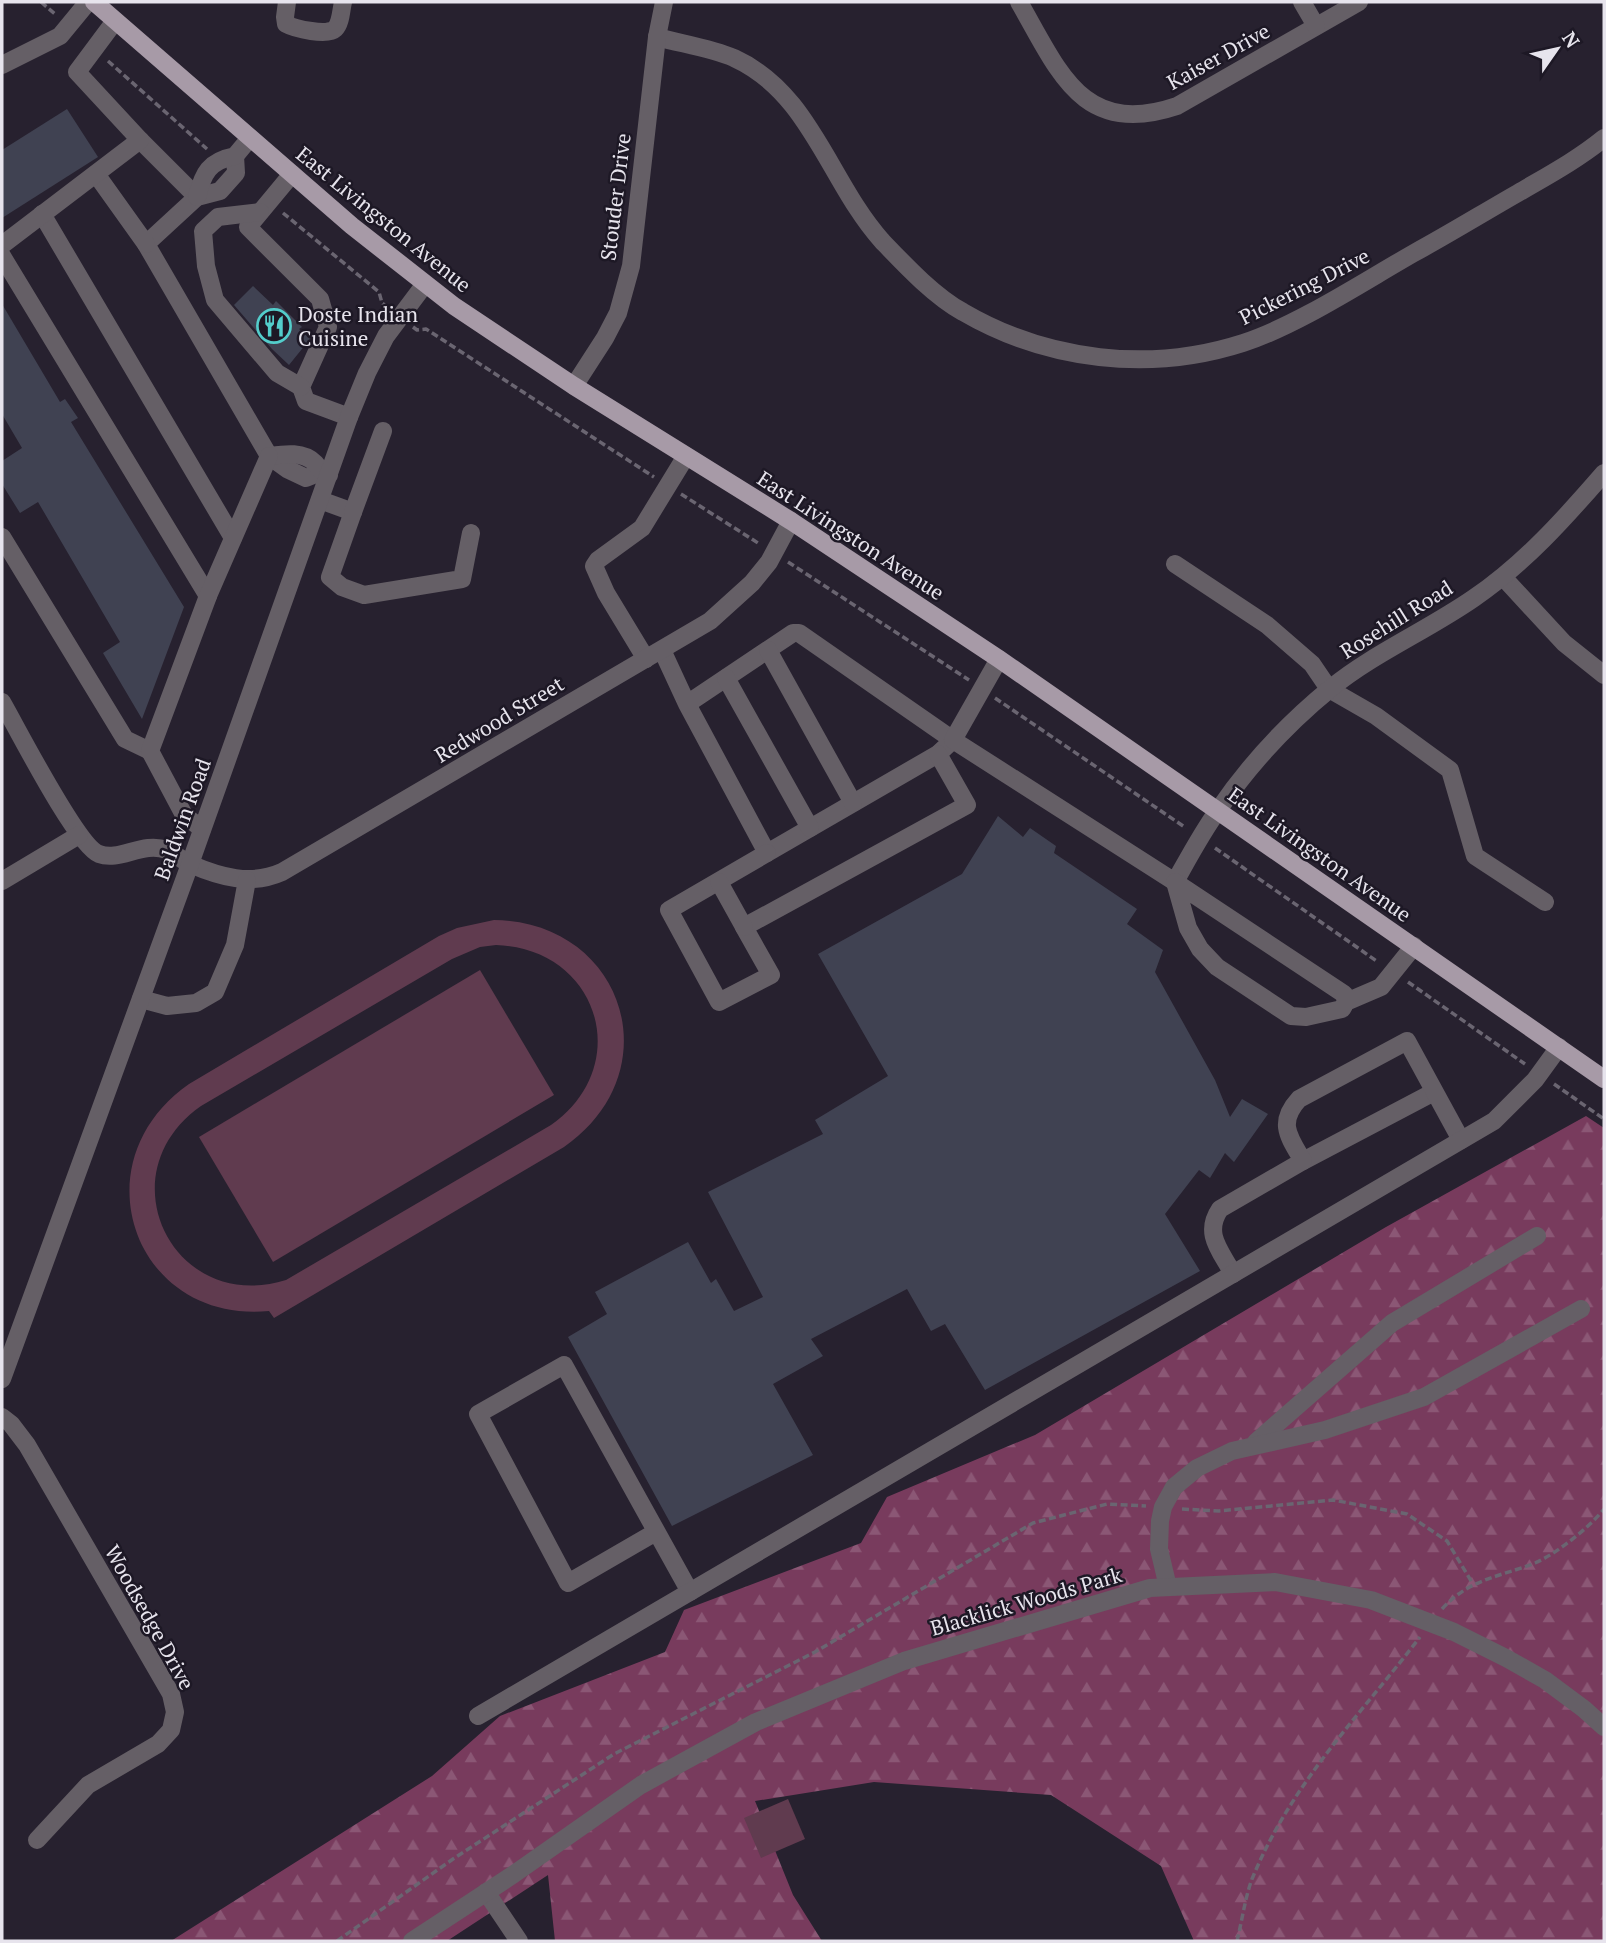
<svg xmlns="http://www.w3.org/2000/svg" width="1606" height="1943" font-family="'PT Serif',serif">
<defs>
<pattern id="forest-firs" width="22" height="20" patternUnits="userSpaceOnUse" patternTransform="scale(1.75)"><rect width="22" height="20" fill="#783b5d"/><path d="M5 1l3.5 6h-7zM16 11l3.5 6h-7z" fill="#8b5775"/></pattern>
</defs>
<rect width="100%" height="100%" fill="#27212f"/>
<!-- forest -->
<polygon fill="url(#forest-firs)" points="1586,1116 1604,1128 1604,1941 1194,1941 1161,1866 1051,1795 874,1782 755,1801 793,1895 822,1941 555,1941 548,1875 447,1941 171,1941 432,1776 500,1716 665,1652 684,1610 861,1543 887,1497 1035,1435 1386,1227"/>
<!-- garden -->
<g fill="#603b4f" fill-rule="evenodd">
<path d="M494,920c131,2 178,152 70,227l-290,171 -5,-7c-135,13 -192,-149 -80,-227l250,-148 18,-8zM496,945c103,3 139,121 55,180l-265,155c-113,35 -182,-106 -85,-174l251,-147 28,-12z"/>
<polygon points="480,970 554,1095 273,1262 199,1137"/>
<polygon points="788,1799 805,1839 761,1858 744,1818"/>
</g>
<!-- building -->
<g fill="#404252">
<polygon points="67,109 98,157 2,218 2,150"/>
<polygon points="253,286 273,305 276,301 302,327 299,329 310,339 289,365 272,349 234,305"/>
<polygon points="2,304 60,402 65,399 78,418 71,422 184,607 142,719 103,653 120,642 38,502 20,513 2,484 2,461 22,448 2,414"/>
<polygon points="998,816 1023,837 1030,828 1056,846 1054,853 1137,909 1127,924 1163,950 1155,972 1215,1080 1230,1117 1242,1099 1268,1114 1234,1162 1225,1153 1210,1178 1199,1170 1165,1214 1200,1271 985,1390 945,1324 931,1331 907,1289 811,1339 823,1356 773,1384 813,1455 672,1526 568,1337 607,1314 595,1292 688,1242 711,1283 716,1279 734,1311 763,1297 708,1192 823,1134 815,1120 888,1076 818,954 962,874"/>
</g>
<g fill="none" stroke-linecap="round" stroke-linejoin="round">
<!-- path -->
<g stroke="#6a6571" stroke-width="3.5" stroke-dasharray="7 3.5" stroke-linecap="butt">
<polyline points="41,2 55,14"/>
<polyline points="108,61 207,149"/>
<polyline points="283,213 379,292 382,303 387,307"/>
<polyline points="413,327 417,330 426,329 654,477"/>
<polyline points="681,494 758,543"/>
<polyline points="788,562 969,680"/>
<polyline points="995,698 1186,828"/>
<polyline points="1215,848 1378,962"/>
<polyline points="1408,982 1525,1064"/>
<polyline points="1554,1084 1604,1119"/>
<polyline points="1182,1509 1219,1511 1333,1500 1407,1514 1447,1541 1473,1584"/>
<path d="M1442,1609c27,-30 57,-32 93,-46 21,-9 55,-36 69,-54"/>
<polyline points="337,1941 453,1859 614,1754 815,1652 1033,1523 1107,1504 1146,1506"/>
<path d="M1237,1941c5,-20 8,-43 15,-62 40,-97 106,-161 168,-242"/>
</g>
<!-- minor -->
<g stroke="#655f66" stroke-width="18">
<path d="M287,2l-2,15 1,7c9,5 42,12 49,5 6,-6 6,-19 8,-27"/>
<path d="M1019,2c40,69 63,136 158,104l182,-104"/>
<polyline points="1302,2 1316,26"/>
<path d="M657,37c25,7 53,11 77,21 77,35 95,124 148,183 23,24 52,55 81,71 84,49 187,61 280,31 55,-18 120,-61 171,-90 35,-19 69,-40 104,-60 29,-17 59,-33 86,-55"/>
<polyline points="2,65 60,36 88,2"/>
<polyline points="140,140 197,197"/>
<polyline points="235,156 236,173 220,191 197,197 146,244 269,456 287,469 306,478 321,472"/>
<polyline points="96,174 146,244"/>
<polyline points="292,174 248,227 320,299 328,327 301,387 306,401 349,417"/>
<path d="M197,197c6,-24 12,-36 38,-41l15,-18"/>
<polyline points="260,212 218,217 203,231 206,266 215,300 277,373 301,387"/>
<polyline points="42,214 233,538"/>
<polyline points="2,245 140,140 77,72 115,21"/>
<polyline points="2,256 208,596"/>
<polyline points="574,386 605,338 618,313 631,266 657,37 664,2"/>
<path d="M269,456c15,-2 34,-5 46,7 5,6 6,9 14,12"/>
<polyline points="320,500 353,512 330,577 342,587 364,595 462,579 471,533"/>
<polyline points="353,512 383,431"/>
<polyline points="2,537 125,739 150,751"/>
<polyline points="1175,564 1267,625 1312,664 1329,689 1376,716 1450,770 1475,856 1545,902"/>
<polyline points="1503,577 1564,643 1604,675"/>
<polyline points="662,650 687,704 793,633 799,633 953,740 938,754 767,853 687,704"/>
<polyline points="768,650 853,803"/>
<polyline points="646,659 606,593 594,566 598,560 642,528 686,456"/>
<path d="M999,659l-46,81 222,142c14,-25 27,-50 44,-73 31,-45 69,-86 112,-121 43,-35 97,-58 143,-90 50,-34 91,-80 130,-125"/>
<polyline points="726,678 810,828"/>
<path d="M2,702c15,26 75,144 97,152 21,8 43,-13 68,-4 8,4 15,10 23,14 30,13 61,22 92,8l428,-251 42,-38 17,-21 22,-41"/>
<polyline points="202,829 184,815 150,751 208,596 269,456"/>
<polyline points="767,853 669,910 719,1002 771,975 744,927 967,805 938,754"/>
<polyline points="2,881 79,835"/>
<polyline points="719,882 744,927"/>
<polyline points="141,999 167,1006 196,1003 215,992 235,945 247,880"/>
<polyline points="1346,1002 1344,994 1175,882 1188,928 1200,949 1217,967 1291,1016 1306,1017 1342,1009 1346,1002 1381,987 1414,946"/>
<polyline points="1303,1161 1434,1092"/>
<path d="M1233,1274c-12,-23 -30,-40 -13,-65l83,-48c-14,-24 -26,-38 -4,-62l108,-58 54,99"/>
<polyline points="2,1379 190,864 349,417 367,373 386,336 425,284"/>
<polyline points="2,1417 11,1424 27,1445 171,1694 175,1712 171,1730 158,1744 88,1785 37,1840"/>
<polyline points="1256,1442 1392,1323 1537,1236"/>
<polyline points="656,1532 568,1583 478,1414 564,1365 690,1592"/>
<polyline points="1168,1587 1159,1549 1160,1521 1163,1507 1174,1487 1197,1468 1232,1451 1325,1430 1424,1397 1581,1309"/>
<polyline points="478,1716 1494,1121 1535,1080 1559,1047"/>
<polyline points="486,1892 519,1941"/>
<polyline points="412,1941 514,1874 641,1785 756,1722 904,1661 1150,1588 1275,1582 1371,1600 1454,1632 1506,1658 1545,1680 1584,1709 1604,1727"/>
</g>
<!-- major -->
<polyline stroke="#a79aa7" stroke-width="18" points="94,2 352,226 454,306 574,386 791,521 999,659 1604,1079"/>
</g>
<!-- icons -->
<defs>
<g id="restaurant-ring" transform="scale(1.75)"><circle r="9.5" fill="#1d1825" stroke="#53cdcb" stroke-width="1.5"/><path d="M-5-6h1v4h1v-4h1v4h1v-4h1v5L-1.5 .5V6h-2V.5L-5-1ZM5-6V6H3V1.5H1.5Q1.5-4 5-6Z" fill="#53cdcb"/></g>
</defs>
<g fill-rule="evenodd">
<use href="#restaurant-ring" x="274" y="326"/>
</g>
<g text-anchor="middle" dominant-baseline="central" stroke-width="5" stroke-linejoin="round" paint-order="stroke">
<!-- street labels -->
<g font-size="21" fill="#e7e4ed" stroke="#1d1825">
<text transform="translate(1218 56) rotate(-29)">Kaiser Drive</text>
<text transform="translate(615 197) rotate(-83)">Stouder Drive</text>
<text transform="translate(384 219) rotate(39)">East Livingston Avenue</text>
<text transform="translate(1304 286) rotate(-27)">Pickering Drive</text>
<text transform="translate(851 535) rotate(33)">East Livingston Avenue</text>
<text transform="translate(1396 619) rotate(-32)">Rosehill Road</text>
<text transform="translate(499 719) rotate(-31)">Redwood Street</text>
<text transform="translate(182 819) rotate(-70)">Baldwin Road</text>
<text transform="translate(1320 854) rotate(35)">East Livingston Avenue</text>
<text transform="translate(1026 1601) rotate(-16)">Blacklick Woods Park</text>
<text transform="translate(150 1617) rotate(61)">Woodsedge Drive</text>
</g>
<!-- poi labels -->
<g font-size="21" fill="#e7e4ed" stroke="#1d1825" text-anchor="start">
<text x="298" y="314">Doste Indian<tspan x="298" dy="24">Cuisine</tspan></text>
</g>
</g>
<!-- border -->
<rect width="1606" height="1943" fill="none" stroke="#e7e4ed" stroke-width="7"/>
<!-- north arrow -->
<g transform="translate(1557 49) rotate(56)" stroke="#1d1825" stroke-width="5" paint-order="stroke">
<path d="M0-5L12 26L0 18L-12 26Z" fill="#e7e4ed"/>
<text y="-10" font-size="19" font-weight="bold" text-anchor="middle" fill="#e7e4ed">N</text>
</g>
</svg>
